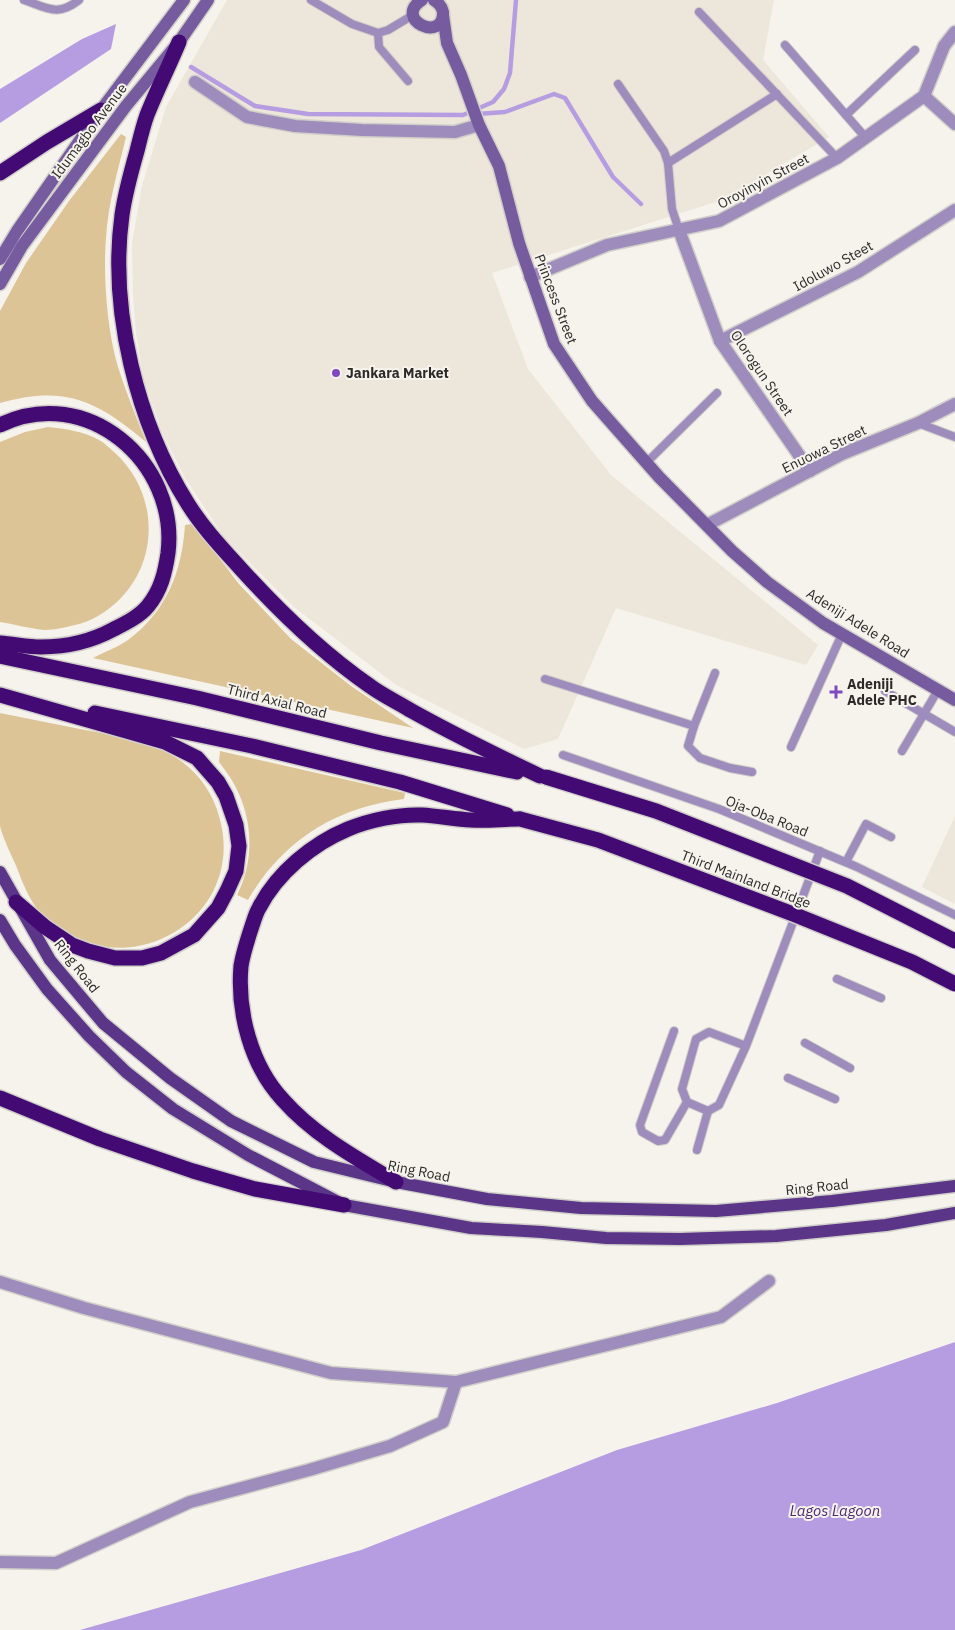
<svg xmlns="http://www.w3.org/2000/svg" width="955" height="1630" font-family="'IBM Plex Sans',sans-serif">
<rect width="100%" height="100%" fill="#f6f3ed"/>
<!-- built -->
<g fill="#ede6da">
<polygon points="227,0 774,0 763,60 829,137 722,200 492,273 528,369 611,475 818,645 806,665 616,608 558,739 524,749 396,685 294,607 224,537 185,478 162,432 143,377 136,333 133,295 132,243 142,186 166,107"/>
<polygon points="955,816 955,904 922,887"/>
</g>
<!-- green -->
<g fill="#ddc497">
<path d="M121,134l5,3c-8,33 -18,67 -20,101 -3,38 1,92 12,129 8,25 18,50 28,75 -50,-42 -81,-57 -146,-39v-92l26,-48 43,-62z"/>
<path d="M48,427c17,2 36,4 51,13 6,3 10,8 15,12 44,39 47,108 4,149 -12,11 -27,21 -43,24 -9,2 -20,5 -30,5 -15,-1 -30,-6 -45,-8v-180l25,-10z"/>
<path d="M193,524l46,60 52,55 60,47 62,42 -320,-70c11,-6 25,-11 35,-18 38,-28 54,-68 57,-115z"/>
<path d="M0,713c28,6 57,11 85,17 33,6 69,11 96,31 19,14 32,33 38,55 30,101 -91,174 -172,104 -15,-14 -23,-33 -30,-52 -5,-12 -14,-29 -17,-42 0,-10 0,-23 0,-34 0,-26 0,-52 0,-79z"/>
<path d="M220,751l185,42 -1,6c-68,8 -122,42 -156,101l-11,-5c18,-35 16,-77 -3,-111 -4,-8 -10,-15 -15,-22z"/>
</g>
<!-- water -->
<g fill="#b69de1">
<polygon points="116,24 111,49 0,123 0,89 82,39"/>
<polygon points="955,1342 955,1630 80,1630 361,1550 617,1450 777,1403"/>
</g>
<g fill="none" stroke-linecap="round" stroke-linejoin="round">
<!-- stream -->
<g stroke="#b69de1" stroke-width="4.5">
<polyline points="191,67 255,106 308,114 463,115 493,102 504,89 510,73 516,0"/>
<polyline points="477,114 505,112 554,94 565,98 613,177 641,204"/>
</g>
<!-- lane casing -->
<g stroke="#d1cfca" stroke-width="10">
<g id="lane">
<path d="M24,0c24,8 33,17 55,0"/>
<polyline points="311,0 352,24 378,33 388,30 413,15"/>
<polyline points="699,12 837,158"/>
<polyline points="378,33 379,47 408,81"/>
<polyline points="785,45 866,138"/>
<polyline points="618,84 664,151 668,163 672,209 679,230"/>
<polyline points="846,115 915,50"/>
<polyline points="668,163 777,94"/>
<polyline points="918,423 955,437"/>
<polyline points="646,463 717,393"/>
<polyline points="545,679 694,726 715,673"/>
<polyline points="885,691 955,732"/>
<polyline points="694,726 688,746 700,758 730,768 752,772"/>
<polyline points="791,747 842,634"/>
<polyline points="902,751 938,690"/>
<polyline points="563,755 719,809 857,867 955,915"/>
<polyline points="846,862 866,824 891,837"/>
<polyline points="837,979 881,998"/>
<polyline points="674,1031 640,1125 642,1132 658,1141 665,1140 687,1102"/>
<polyline points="805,1043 850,1068"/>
<polyline points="746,1046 709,1032 696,1039 682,1089 687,1102 708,1111 719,1105 746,1046 820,851"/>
<polyline points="788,1078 835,1099"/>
<polyline points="697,1150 708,1111"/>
</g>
</g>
<!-- street casing -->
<g stroke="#d1cfca" stroke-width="15">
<g id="street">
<polyline points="195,82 247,117 295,126 362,130 455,132 479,125"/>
<polyline points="924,96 955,124"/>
<polyline points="679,230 720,341 810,471"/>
<polyline points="530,277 607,245 719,221 837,158 924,96 944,46 955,32"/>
<polyline points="720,341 858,272 955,210"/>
<polyline points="707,525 842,454 918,423 955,404"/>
<polyline points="0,1282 84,1308 331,1373 456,1382 721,1317 769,1281"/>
<polyline points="0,1562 56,1563 190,1502 309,1470 390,1446 443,1422 456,1382"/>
</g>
</g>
<!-- secondary casing -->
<g stroke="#d1cfca" stroke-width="15">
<g id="secondary">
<path d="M422,0c-30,19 22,44 21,12 -1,-5 -4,-9 -9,-12"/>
<polyline points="443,15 447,43 461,75 479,125 499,166 519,243 554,344 592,401 659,477 732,551 767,582 823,623 955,700"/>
<polyline points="0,259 17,231 101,110 184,0"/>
<polyline points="0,284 22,246 126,106 179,42 208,0"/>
</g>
</g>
<!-- primary casing -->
<g stroke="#d1cfca" stroke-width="15">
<g id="primary">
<polyline points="0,872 50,960 103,1023 170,1078 231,1121 314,1162 396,1182 487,1199 581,1208 716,1211 832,1201 955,1186"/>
<polyline points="0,920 15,945 47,989 89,1036 126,1072 173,1109 248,1155 344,1205 471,1228 542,1232 606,1238 680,1239 776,1236 886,1225 955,1213"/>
</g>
</g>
<!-- highway casing -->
<g stroke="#d1cfca" stroke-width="18">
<g id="highway">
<path d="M179,42c-10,24 -22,48 -32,73 -4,11 -7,24 -10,36 -6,21 -12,43 -15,64 -13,95 15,208 66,289 15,24 34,44 53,65 39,43 81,84 129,117 12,9 27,16 40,24 43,24 86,45 130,66"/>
<polyline points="0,173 47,142 101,110"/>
<path d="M0,425c86,-42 179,37 168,128 -3,20 -7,37 -20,53 -8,10 -22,17 -34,23 -22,12 -47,18 -73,18 -13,0 -27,-3 -41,-4"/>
<polyline points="0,656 197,698 381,743 517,772"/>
<polyline points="0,695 165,742 197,758 218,782 226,796 236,825 239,846 236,871 227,891 218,908 194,935 161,953 142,958 115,958 88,951 72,945 45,927 16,902"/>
<polyline points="95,713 252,746 400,782 507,815"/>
<polyline points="0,1098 100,1139 193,1171 255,1189 344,1205"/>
<path d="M396,1182c-40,-24 -82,-47 -113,-82 -32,-34 -46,-88 -42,-134 2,-13 7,-28 11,-40 2,-6 4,-13 7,-18 18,-35 53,-64 89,-79 22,-9 50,-15 74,-14 16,1 33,4 49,5 16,1 33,-1 49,-1"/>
</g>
</g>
<!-- lane -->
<use href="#lane" stroke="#9e8dbc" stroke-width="8"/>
<!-- street -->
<use href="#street" stroke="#9e8dbc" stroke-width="12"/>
<!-- secondary -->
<use href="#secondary" stroke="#765b9f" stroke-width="12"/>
<!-- primary -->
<use href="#primary" stroke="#5a3588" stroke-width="12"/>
<!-- highway -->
<use href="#highway" stroke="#430a74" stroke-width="15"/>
<!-- highway-bridge casing -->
<g stroke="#d1cfca" stroke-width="18" stroke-linecap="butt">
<g id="highway-bridge">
<polyline points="546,777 656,811 847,886 955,941"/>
<polyline points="520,819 598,840 793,914 912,962 955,984"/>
</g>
</g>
<!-- highway-bridge -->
<use href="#highway-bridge" stroke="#430a74" stroke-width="15"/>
</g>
<!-- markers -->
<g fill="#7f4ac1" stroke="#f6f3ed" stroke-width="2">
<circle cx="336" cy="373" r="5"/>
<path d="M833.5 684.5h5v5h5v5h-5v5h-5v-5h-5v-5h5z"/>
</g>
<g text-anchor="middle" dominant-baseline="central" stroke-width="4" stroke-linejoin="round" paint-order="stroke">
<!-- street labels -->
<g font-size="14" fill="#2b2a28" stroke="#f6f3ed">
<text transform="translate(89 131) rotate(-53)">Idumagbo Avenue</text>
<text transform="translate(763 181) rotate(-28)">Oroyinyin Street</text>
<text transform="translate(833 266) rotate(-29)">Idoluwo Steet</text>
<text transform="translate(556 299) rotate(69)">Princess Street</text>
<text transform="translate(762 373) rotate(56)">Olorogun Street</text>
<text transform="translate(824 449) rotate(-26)">Enuowa Street</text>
<text transform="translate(858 623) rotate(32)">Adeniji Adele Road</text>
<text transform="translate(277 701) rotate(14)">Third Axial Road</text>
<text transform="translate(767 816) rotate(22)">Oja-Oba Road</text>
<text transform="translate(746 879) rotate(21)">Third Mainland Bridge</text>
<text transform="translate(77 966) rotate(52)">Ring Road</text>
<text transform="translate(419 1171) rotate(11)">Ring Road</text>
<text transform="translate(817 1187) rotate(-6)">Ring Road</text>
</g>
<!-- poi labels -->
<g font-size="14" font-weight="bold" fill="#2b2a28" stroke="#f6f3ed" text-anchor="start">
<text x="346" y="373">Jankara Market</text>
<text x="847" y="684">Adeniji<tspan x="847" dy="16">Adele PHC</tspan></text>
</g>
<!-- water labels -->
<g font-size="15" font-style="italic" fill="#4d2a78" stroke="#f6f3ed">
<text x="835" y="1510">Lagos Lagoon</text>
</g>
</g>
</svg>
